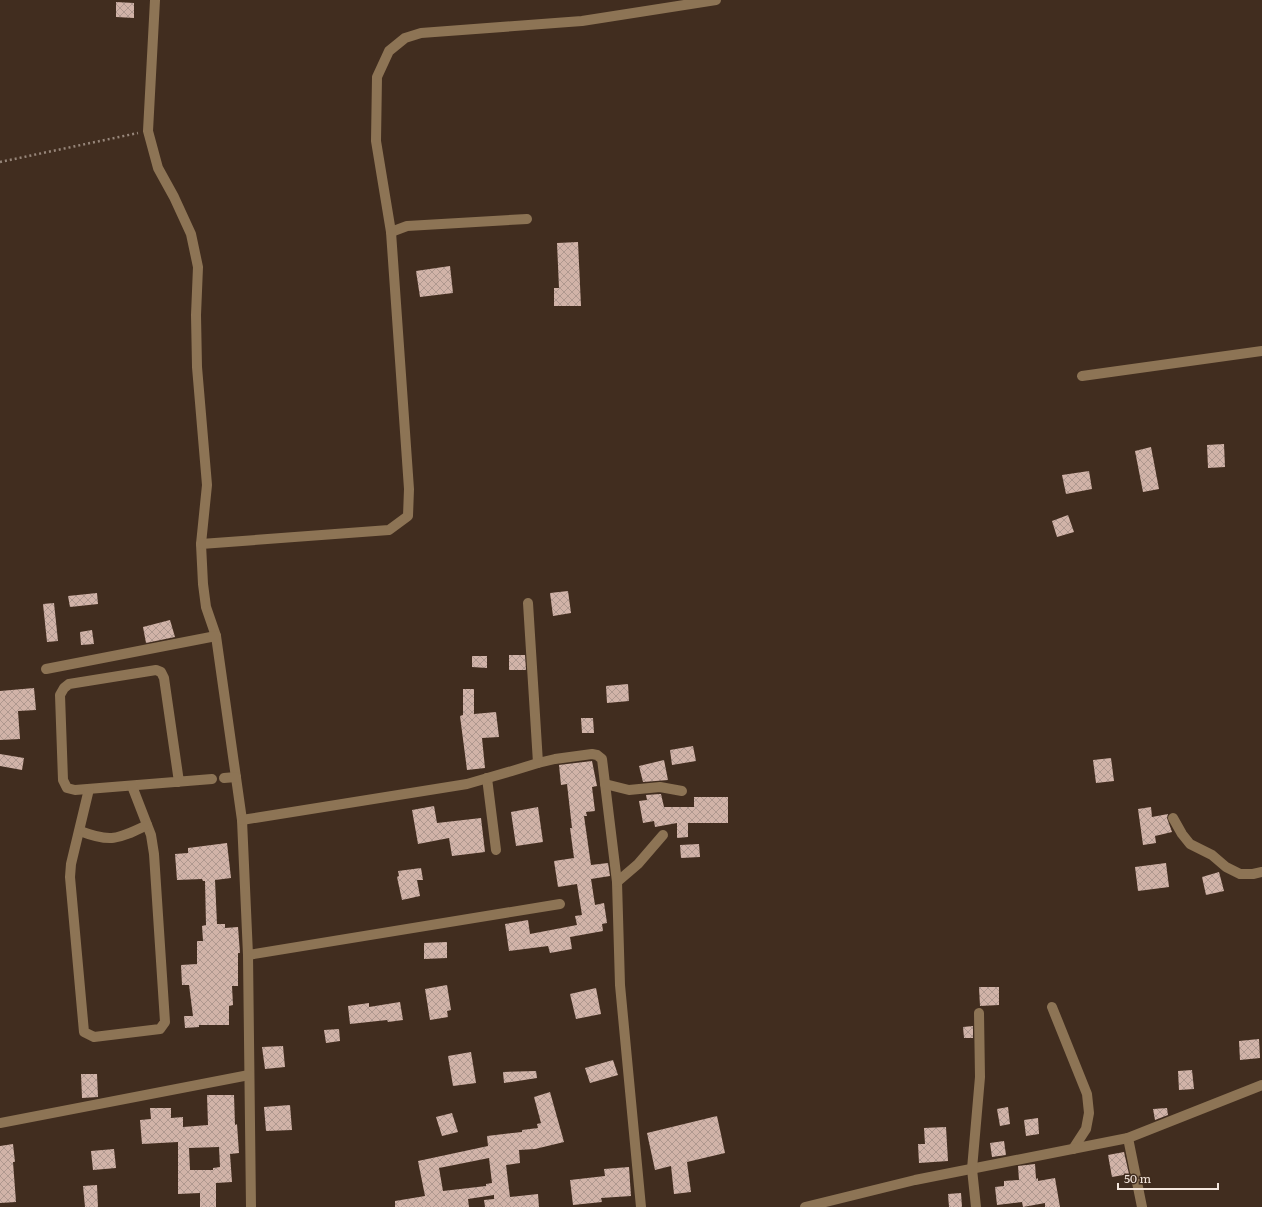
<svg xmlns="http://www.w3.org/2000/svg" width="1262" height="1207" font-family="Literata,serif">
<defs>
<pattern id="building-cross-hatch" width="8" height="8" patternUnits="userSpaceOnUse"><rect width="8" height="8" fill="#d1b3a8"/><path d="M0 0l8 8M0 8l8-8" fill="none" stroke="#af988f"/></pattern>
</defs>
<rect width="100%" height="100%" fill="#412d1f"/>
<!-- building -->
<g fill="url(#building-cross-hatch)" fill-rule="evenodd">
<polygon points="116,2 134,3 134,18 116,17"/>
<polygon points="578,242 581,306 554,306 554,288 559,288 557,243"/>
<polygon points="450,266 453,293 420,297 416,271"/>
<polygon points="1224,444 1225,467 1208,468 1207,445"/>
<polygon points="1151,447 1159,489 1143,492 1135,451"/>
<polygon points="1089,471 1092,489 1066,494 1062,475"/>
<polygon points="1068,515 1074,532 1057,537 1052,521"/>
<polygon points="568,591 571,613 553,616 550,593"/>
<polygon points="97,593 98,604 70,607 68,596"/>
<polygon points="54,603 58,641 47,642 43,604"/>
<polygon points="170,620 175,637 146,643 143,627"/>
<polygon points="92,630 94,644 81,645 80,632"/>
<polygon points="509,655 525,655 526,670 509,670"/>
<polygon points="472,656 487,656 487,668 472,667"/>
<polygon points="628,684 629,701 607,703 606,686"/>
<polygon points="34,688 36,710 18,711 20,739 0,740 0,691"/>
<polygon points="463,689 474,689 474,714 496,712 499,737 482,738 485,768 467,770 460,716 463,715"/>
<polygon points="581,718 593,718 594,733 582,733"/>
<polygon points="693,746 696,761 672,765 670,750"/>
<polygon points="0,754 24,758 22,770 0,766"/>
<polygon points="1111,758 1114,781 1096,783 1093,760"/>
<polygon points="664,760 668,780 643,782 639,766"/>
<polygon points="592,761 597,786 592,787 595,811 586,812 587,816 584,816 591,865 608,863 610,876 591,879 595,905 604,903 607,923 602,924 603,931 570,937 572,949 550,953 548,946 509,951 505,924 528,920 530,934 577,925 575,916 582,915 577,884 558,887 554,861 574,858 570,828 572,828 567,784 561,785 559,765"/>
<polygon points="660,794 661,794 664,807 694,807 694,797 728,797 728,823 688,823 688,837 677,838 677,823 655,827 654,821 643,823 639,801 647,800 646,795"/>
<polygon points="434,806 437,823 481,818 485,852 452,856 449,838 418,844 412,810"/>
<polygon points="538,807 543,842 516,846 511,812"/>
<polygon points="1151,807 1152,817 1168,814 1167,818 1172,832 1155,836 1156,843 1143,845 1138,809"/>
<polygon points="227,843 231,878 215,880 217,924 225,924 225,928 238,927 240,953 238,953 238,986 232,986 233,1005 229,1006 229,1025 199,1025 199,1027 185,1028 184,1016 193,1016 189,985 182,985 181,965 197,964 197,941 203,941 202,926 206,925 205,881 203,881 202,879 177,880 175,854 188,853 188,848"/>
<polygon points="699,844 700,857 681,858 680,845"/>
<polygon points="1166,863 1169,887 1138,891 1135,867"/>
<polygon points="421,868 423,880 417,880 420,896 402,900 397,877 399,876 398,871"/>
<polygon points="1219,872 1224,891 1206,895 1202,877"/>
<polygon points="447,942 447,958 424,959 424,943"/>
<polygon points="447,985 451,1010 447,1011 448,1017 430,1020 425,989"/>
<polygon points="979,987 999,987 999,1005 980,1006"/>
<polygon points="596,988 601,1014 576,1019 570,994"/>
<polygon points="400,1002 403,1020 388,1022 387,1020 350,1024 348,1006 369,1003 369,1007"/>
<polygon points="973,1026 973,1038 964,1038 963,1027"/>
<polygon points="339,1029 340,1041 326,1043 324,1030"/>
<polygon points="1259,1039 1260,1058 1240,1060 1239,1041"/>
<polygon points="283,1046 285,1067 265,1069 262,1047"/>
<polygon points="471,1052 476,1083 453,1086 448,1056"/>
<polygon points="613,1060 618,1075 590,1083 585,1068"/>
<polygon points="1192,1070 1194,1089 1179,1090 1178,1071"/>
<polygon points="536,1071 537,1078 504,1083 503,1072"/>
<polygon points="81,1074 97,1074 98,1097 82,1098"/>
<path d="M550,1092l14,50 -29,7 -16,1 1,13 -14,2 4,32 28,-3 1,13h-54l-1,-7 10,-1v-4l-26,4 1,8h-74v-6l30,-5 -7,-35 70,-15 -1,-10 35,-4v-2l16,-2 -1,-4 4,-1 -7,-26zM489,1158l3,25 -6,1v2l-43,5 -4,-23z"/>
<path d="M207,1095h27l1,30 2,-1 2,29 -9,1 2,28 -16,1v24h-16v-14l-22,1v-52l-36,2 -2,-24 11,-1 -1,-11h21v10l12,-1v10l25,-2zM219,1147l1,20 -7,1v2h-23l-1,-22z"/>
<polygon points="290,1105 292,1130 266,1131 264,1107"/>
<polygon points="1008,1107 1010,1124 1000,1126 997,1109"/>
<polygon points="1167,1108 1168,1115 1155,1120 1153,1109"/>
<polygon points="452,1113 458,1132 442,1136 436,1117"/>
<polygon points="717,1116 725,1153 687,1162 691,1192 674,1194 671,1166 655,1170 647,1133"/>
<polygon points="1038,1118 1039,1134 1026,1136 1024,1120"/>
<polygon points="946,1127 948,1161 919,1163 918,1144 925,1144 924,1128"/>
<polygon points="1004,1141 1006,1155 992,1157 990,1143"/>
<polygon points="13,1144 15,1162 13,1162 16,1202 0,1203 0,1146"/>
<polygon points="114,1149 116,1168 93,1170 91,1151"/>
<polygon points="1124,1152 1129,1174 1112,1177 1108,1155"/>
<polygon points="1035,1164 1036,1179 1038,1178 1038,1181 1055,1178 1060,1207 1045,1207 1045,1203 1023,1207 1022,1202 997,1205 995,1187 1004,1186 1004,1181 1019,1180 1018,1166"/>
<polygon points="629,1167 631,1196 601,1198 602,1202 573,1205 570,1180 605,1176 604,1169"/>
<polygon points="97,1185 98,1207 85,1207 83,1186"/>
<polygon points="961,1193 962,1207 949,1207 948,1194"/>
</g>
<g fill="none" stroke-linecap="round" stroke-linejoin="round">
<!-- path -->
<polyline stroke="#97867a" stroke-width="2.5" stroke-dasharray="2 3" stroke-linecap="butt" points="0,162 138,133"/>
<!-- minor -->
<g stroke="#8d7455" stroke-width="10">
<polyline points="155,0 148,131 158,168 174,197 191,234 198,267 196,315 197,367 207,485 201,544 203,584 206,607 216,636 242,820 248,955 251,1207"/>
<polyline points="391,232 407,226 527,219"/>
<polyline points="1082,376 1262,351"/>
<polyline points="201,544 389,530 408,516 409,489 391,232 376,141 377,77 389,51 405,38 421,33 582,21 716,0"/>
<polyline points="528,603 538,763 555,759 592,754 597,755 602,759 617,882 620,985 641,1207"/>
<polyline points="46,669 216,636"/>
<polyline points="224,778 236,777"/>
<polyline points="487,778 496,850"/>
<polyline points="179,782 164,678 161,672 156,670 69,684 64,688 60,695 63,780 67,788 75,790 212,779"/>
<polyline points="605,784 629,790 660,787 682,791"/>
<polyline points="89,789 71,864 70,877 84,1032 94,1037 160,1029 165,1022 154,854 151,835 132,786"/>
<polyline points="1173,818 1182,834 1190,844 1212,855 1226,867 1240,874 1253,874 1262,872"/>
<polyline points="242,820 467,784 512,771 538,763"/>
<path d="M80,831c31,12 38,8 67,-6"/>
<polyline points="617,882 638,864 663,835"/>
<polyline points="248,955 560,904"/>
<polyline points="1052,1007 1087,1094 1089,1113 1086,1129 1073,1149"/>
<polyline points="0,1123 249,1075"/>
<polyline points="1128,1138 1142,1207"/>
<polyline points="805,1207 915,1180 1128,1138 1262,1085"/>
<polyline points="976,1207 972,1169 980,1077 979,1013"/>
</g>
</g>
<!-- scale -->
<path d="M1118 1183v6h100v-6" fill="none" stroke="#f5e8df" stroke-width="2"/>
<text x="1124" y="1183" font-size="12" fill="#f5e8df" stroke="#412d1f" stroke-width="3" paint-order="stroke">50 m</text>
</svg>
